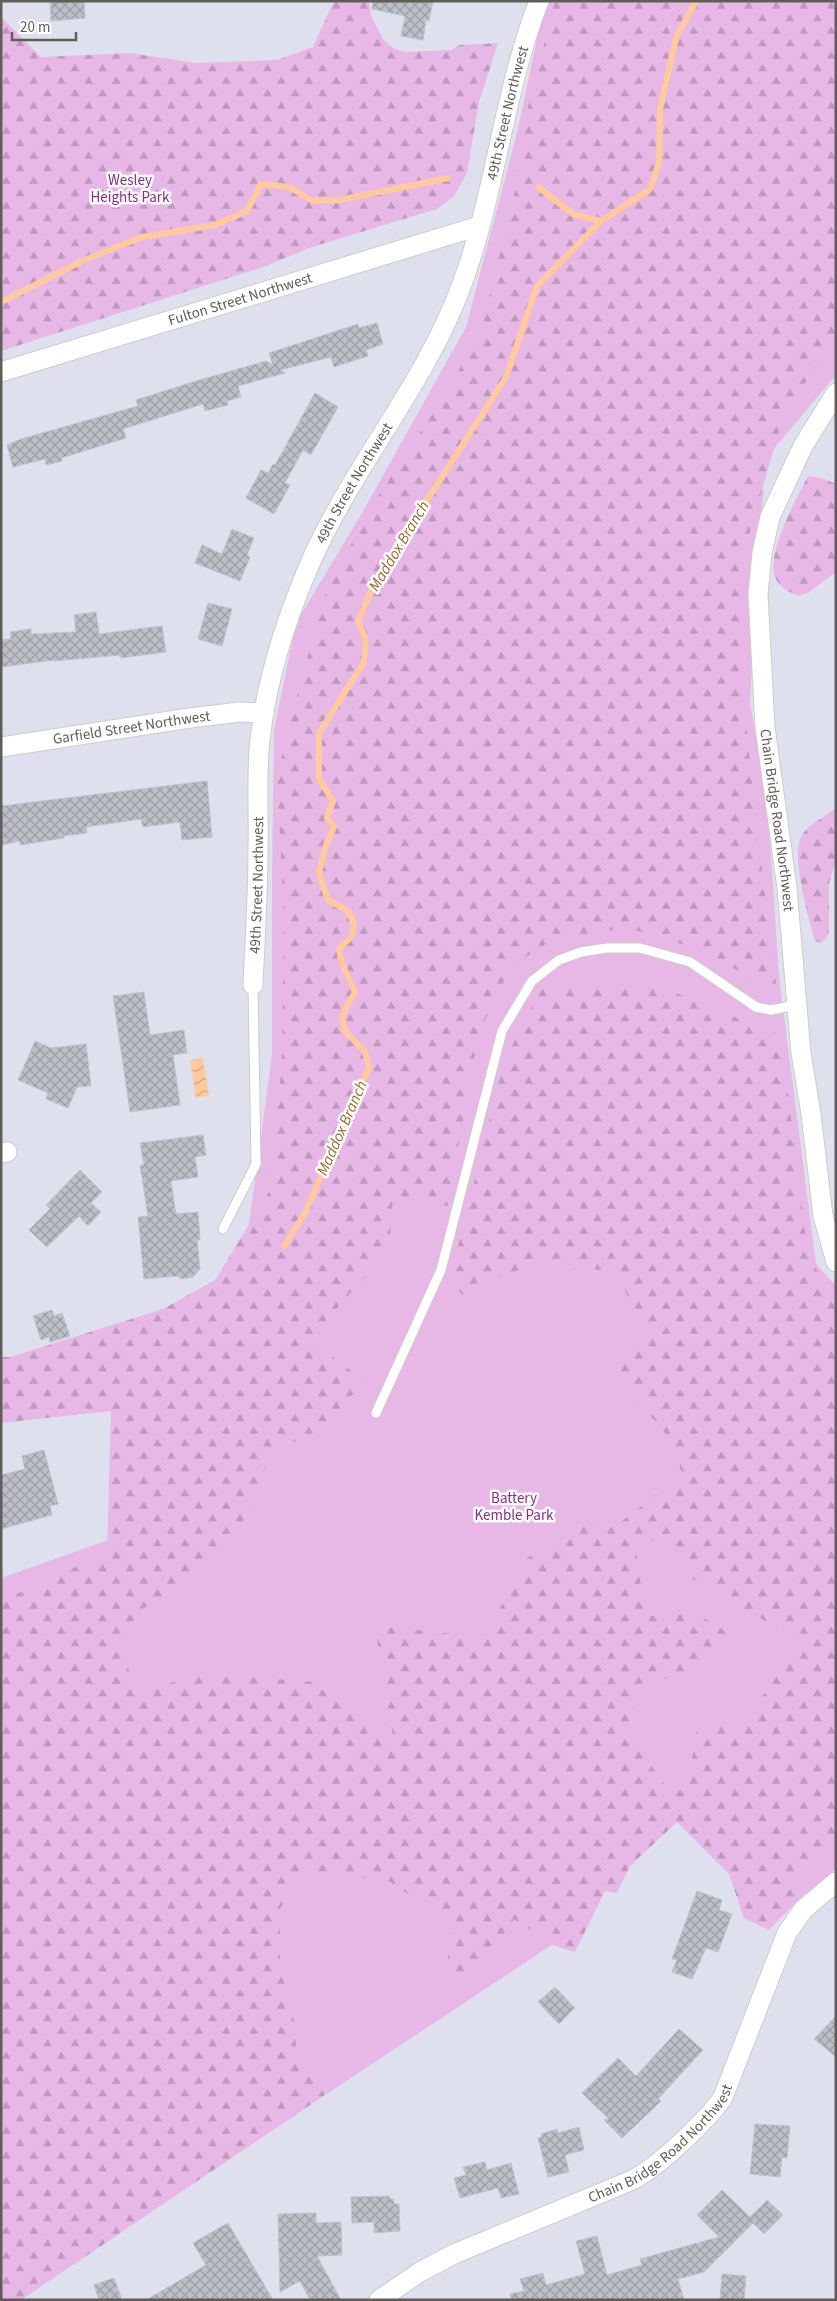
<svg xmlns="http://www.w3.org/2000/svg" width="837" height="2301" font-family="'Source Sans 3',sans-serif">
<defs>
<pattern id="forest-firs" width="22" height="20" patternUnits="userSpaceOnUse" patternTransform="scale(1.25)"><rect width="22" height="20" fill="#e7b8e6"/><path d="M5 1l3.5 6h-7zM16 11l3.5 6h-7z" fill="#bf99bd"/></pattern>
<pattern id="water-waves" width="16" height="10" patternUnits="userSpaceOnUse" patternTransform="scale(1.25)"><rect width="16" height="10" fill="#ffca9c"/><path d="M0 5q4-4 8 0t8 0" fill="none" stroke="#d2a782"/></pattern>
<pattern id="building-cross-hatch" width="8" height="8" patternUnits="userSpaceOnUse" patternTransform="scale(1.25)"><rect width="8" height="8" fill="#bcbfc7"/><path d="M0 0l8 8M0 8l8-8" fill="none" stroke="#9c9ea4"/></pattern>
</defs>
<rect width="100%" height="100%" fill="#dee1ed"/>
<!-- green -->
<polygon fill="#e7b8e6" points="545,1 836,1 836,375 757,469 764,492 759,529 750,702 768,810 779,977 816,1264 836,1286 836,1869 799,1899 798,1891 660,1793 534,1932 552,1945 325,2095 316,2080 1,2300 1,1578 181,1514 246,1245 272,1055 272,870 274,730 296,623 362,513 466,327 517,133"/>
<!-- forest -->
<g fill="url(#forest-firs)" fill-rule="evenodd">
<polygon points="334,1 369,1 371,16 383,39 393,48 405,52 452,50 459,45 498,43 479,102 467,173 454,196 437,209 312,247 263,267 1,351 1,17 41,57 130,53 196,63 277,60 313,47"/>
<path d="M555,1h281v335l-53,81 -38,132 -5,110 13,135 24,199 -75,-43 -74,-22 -73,10 -44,29 -33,68 -30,171 -55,-9 -4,52 -79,90 52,40 -26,43 -65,31 -19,50 -12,24 -65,72 -32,9 -24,41 21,44 61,-20 111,9 82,60 -19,-116 121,12 4,-30 27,-50 64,-38 22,8 69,-53 -7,-30 -60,-72 1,-9 21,-17 11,-6 -31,-68 -76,-13 -79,35 -12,-17 54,-216 37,-74 43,-4h70l127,52 27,221 28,39v542l-41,35 4,26 -30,31 -25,-12 -15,-44 -52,-52 -47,44 -13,27 -12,-2 -30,61 -23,-7 -38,-26 -41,58 -26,-3 3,-51 -61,-42 -87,-9 -22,37v62l13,40 3,35 29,49 -304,205h-20v-701l21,-7 85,-40 4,-141 -110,12v-66h9l153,-48 52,-29 54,-88 13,-130 2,-148 -7,-137 22,-90 28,-99 59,-106 59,-86 37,-69 34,-140 12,-80zM637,1540l32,1 21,36 111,65 -63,89c-11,-9 -27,-8 -41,-5 -3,28 -3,34 -20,58l-11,2 -23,-32 -12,-24 8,-41 57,-22 39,-30 -44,-27 -45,7 -9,-56z"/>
<path d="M808,476l14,2 14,6v88l-28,21 -9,3c-11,-4 -22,-10 -25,-22 -5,-26 22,-75 34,-98z"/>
<path d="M836,808v51l-7,25v48l-3,7 -5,4 -6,-2c-6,-22 -25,-87 -13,-106 7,-11 24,-19 34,-27z"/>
</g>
<!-- water -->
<polygon fill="url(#water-waves)" points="203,1058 209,1095 196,1098 190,1060"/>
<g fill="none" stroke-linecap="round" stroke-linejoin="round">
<!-- stream -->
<g stroke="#ffca9c" stroke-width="6">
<polyline points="538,187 573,214 601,221"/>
<polyline points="1,302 82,261 142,237 215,225 247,211 261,184 289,187 313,201 339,200 448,178"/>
<path d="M284,1246l21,-33 64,-146 -4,-15 -20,-21 -3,-15 13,-24c-7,-17 -13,-23 -16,-43l13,-13 2,-13 -7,-13 -19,-10 -9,-27 7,-28 8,-18 -7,-9 6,-17 -14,-22v-46l45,-71 2,-23 -8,-17 16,-39 132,-206 31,-91 64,-65 49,-32 9,-26 1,-54 16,-71 20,-37"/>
</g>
</g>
<!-- building -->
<g fill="url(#building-cross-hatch)" stroke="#bdc3d2">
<polygon points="50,1 84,1 85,18 51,21"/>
<polygon points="373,1 433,1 429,21 426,20 423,40 401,36 405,16 372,9"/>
<polygon points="377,323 383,344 366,350 368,356 334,367 331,357 280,370 285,373 238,386 241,397 227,401 228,405 205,411 203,404 123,429 126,438 61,458 62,461 46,465 45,459 13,467 7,445 21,439 138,406 136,400 196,381 266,361 273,365 269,353 358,324 359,328"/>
<polygon points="315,393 338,407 311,455 303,450 285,483 290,485 274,514 246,498 261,470 268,473 273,464 275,465"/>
<polygon points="232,529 254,538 247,555 250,557 240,581 195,563 202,545 222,554"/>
<polygon points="208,603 232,609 222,646 198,639"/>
<polygon points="96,612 99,634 162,626 166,652 120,658 120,655 54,661 54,660 1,667 1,640 11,639 10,632 31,629 31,634 76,632 74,615"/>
<polygon points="207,781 212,837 182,840 180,822 143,827 141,819 86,827 87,833 63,836 64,838 20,845 20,841 1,845 1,806"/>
<polygon points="144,992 150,1035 184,1030 187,1053 173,1055 180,1105 130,1112 113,996"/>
<polygon points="35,1041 51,1048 86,1044 91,1086 77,1087 68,1108 46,1099 48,1093 18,1080"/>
<polygon points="203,1135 206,1155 195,1157 198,1177 171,1181 176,1214 198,1212 200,1240 197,1240 200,1269 193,1277 181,1279 177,1276 144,1279 138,1217 148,1216 140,1165 144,1165 140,1143"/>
<polygon points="80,1170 102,1192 91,1203 101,1212 88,1226 79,1216 47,1247 29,1230 50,1209 46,1205"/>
<polygon points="52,1310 54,1316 62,1313 70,1336 50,1342 49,1337 41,1340 33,1316"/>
<polygon points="44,1450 58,1504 50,1506 52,1515 1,1529 1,1475 25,1469 22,1456"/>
<polygon points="697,1891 722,1900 719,1910 732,1914 718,1952 706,1948 692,1979 672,1972 677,1960 672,1959"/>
<polygon points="555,1987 575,2008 559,2024 538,2002"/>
<polygon points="836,2016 836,2057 814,2039"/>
<polygon points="679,2029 703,2050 658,2099 661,2101 622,2138 604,2120 609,2119 582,2093 618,2058 636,2076"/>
<polygon points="755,2124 790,2126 787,2158 782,2157 780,2177 750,2174"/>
<polygon points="579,2127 584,2150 565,2155 569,2172 548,2177 538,2138 542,2137 541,2134 557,2129 558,2133"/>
<polygon points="485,2162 487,2170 511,2163 519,2194 501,2198 498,2188 460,2198 454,2178 466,2175 463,2167"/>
<polygon points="722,2190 750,2217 767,2200 783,2215 764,2234 753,2223 704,2272 678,2279 684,2300 511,2300 510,2294 524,2291 520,2279 543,2273 546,2285 585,2274 576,2241 597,2236 607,2275 642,2265 640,2259 719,2237 697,2215"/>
<polygon points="389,2196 390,2199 394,2199 394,2204 399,2204 400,2231 374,2233 374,2222 352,2223 351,2197"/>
<polygon points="316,2213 316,2223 341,2222 342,2255 317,2256 341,2300 310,2300 300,2281 280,2292 278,2214"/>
<polygon points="228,2223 273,2300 146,2300 206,2265 193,2243"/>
<polygon points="722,2274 746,2276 744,2300 720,2300"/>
<polygon points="114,2278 122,2300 99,2300 94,2285"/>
</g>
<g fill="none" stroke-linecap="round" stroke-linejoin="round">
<!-- lane casing -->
<g stroke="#ceccc6" stroke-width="11">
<g id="lane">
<polyline points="223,1229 256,1164 253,985"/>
<polyline points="376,1413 441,1270 502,1031 532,981 559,960 581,952 607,948 640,948 690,962 756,1007 771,1010 796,1005"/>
</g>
</g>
<!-- street casing -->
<g stroke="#ceccc6" stroke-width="21">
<g id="street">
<path id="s1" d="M1,372l478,-146"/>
<path id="s2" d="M836,393l-33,53 -33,71 -8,36 -4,41 7,133 22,161 14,165 10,61 12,102 13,46"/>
<path id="s3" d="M1,747l189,-29 50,-6 24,1"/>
<path id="s4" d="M253,985c2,-45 5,-91 5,-136 1,-36 -2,-74 2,-110 7,-62 27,-123 52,-180 43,-96 114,-176 150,-275 34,-92 41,-191 77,-283"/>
<polyline points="1,1153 7,1152"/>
<path id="s5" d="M379,2300l41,-28 34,-18 176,-73c25,-11 78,-61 93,-84l64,-164 16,-23 33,-28"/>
</g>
</g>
<!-- lane -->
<use href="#lane" stroke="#fff" stroke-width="9"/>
<!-- street -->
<use href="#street" stroke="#fff" stroke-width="19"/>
</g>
<g text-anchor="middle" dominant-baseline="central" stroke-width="5" stroke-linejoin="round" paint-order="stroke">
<!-- street labels -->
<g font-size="15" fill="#615d58" stroke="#fff">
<text stroke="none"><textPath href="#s4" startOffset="925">49th Street Northwest</textPath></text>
<text stroke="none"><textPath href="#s1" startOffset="250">Fulton Street Northwest</textPath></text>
<text stroke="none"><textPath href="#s4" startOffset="521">49th Street Northwest</textPath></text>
<text stroke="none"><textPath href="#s3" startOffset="132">Garfield Street Northwest</textPath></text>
<text stroke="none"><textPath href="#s2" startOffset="446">Chain Bridge Road Northwest</textPath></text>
<text stroke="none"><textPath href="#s4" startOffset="100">49th Street Northwest</textPath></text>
<text stroke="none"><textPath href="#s5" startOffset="326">Chain Bridge Road Northwest</textPath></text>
</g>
<!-- park labels -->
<g font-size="15" fill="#8a2e84" stroke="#fff">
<text x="130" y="180">Wesley<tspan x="130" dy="17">Heights Park</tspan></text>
<text x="514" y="1498">Battery<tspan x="514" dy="17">Kemble Park</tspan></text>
</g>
<!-- water labels -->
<g font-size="16" font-style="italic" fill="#9d6a2c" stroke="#fff">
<text transform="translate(399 546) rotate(-59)">Maddox Branch</text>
<text transform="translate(342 1128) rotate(-66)">Maddox Branch</text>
</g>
</g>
<!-- border -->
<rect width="837" height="2301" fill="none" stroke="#615d58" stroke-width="5"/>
<!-- scale -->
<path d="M12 32v8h64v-8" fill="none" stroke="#615d58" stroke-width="2.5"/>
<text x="20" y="32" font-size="15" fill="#615d58" stroke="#ffffff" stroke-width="4" paint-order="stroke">20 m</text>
</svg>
